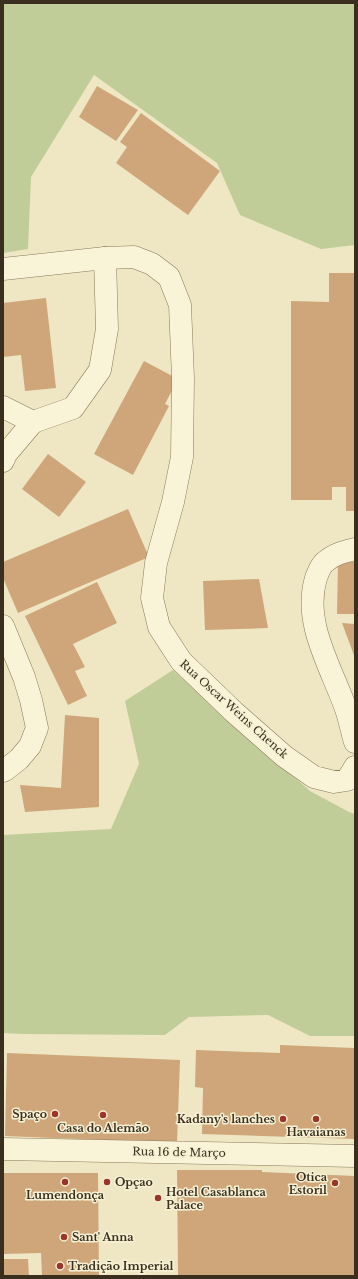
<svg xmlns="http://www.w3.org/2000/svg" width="358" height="1279" font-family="'Libre Baskerville',serif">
<rect width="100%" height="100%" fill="#efe7c4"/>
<!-- green -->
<g fill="#c1cd98">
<polygon points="3,3 355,3 355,245 321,249 240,215 217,163 94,75 31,177 28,249 3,253"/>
<polygon points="173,670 310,791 349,812 355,814 355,1036 310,1036 268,1015 189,1017 165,1035 22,1034 3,1033 3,835 111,829 139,764 125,701"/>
</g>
<!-- building -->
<g fill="#cea679">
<polygon points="97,86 138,110 116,141 79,117"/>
<polygon points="141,113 220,171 188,215 116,163 127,147 120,142"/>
<polygon points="329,273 355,273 355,511 346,511 346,487 332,487 332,500 291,500 291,301 329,302"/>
<polygon points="46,298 56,388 25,391 21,355 3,357 3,303"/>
<polygon points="144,361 178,379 165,404 169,406 133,475 94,454"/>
<polygon points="48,454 86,482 59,517 22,489"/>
<polygon points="128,509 149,557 18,613 3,578 3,562"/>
<polygon points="338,561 355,562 355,614 337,614"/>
<polygon points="259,579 268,628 205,630 203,581"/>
<polygon points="97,582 117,623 73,644 85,667 75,671 87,696 68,705 25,616"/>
<polygon points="342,623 355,624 355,658"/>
<polygon points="65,715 99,718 99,807 25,812 20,785 61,788"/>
<polygon points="280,1045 355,1048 355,1139 202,1134 203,1088 195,1087 196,1050 280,1053"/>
<polygon points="7,1053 180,1060 177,1143 5,1136"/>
<polygon points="177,1170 262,1170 262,1172 355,1176 355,1276 178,1276"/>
<polygon points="3,1173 98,1173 99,1276 42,1276 41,1253 3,1254"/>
<polygon points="3,1259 28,1259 29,1276 3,1276"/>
</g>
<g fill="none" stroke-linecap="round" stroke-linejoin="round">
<!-- minor casing -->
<g stroke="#8a795a" stroke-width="23">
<g id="minor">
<polyline points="3,269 105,258 134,257 152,264 169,277 180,305 183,378 182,457 173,502 156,563 152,598 159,627 181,661 234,712 284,756 314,777 334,782 347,780 355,767"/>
<polyline points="3,407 33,422"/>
<polyline points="33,422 73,408 100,370 107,329 105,258"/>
<polyline points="3,461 6,454 33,422"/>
<path d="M355,549c-12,3 -21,5 -30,13 -5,4 -7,11 -9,16 -14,46 17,92 31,134 3,10 5,20 8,30"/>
<polyline points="3,626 24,677 31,700 37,728 30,746 19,759 5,770 3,771"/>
<polyline points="3,1149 355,1156"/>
</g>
</g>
<!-- minor -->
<use href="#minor" stroke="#f9f3d8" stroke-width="22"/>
</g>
<!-- markers -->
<g fill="#9a3529" stroke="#f6f0d4" stroke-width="1.5">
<circle cx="55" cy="1114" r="4"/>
<circle cx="103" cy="1115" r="4"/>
<circle cx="283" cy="1119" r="4"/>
<circle cx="316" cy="1119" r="4"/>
<circle cx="65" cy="1182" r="4"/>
<circle cx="107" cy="1182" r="4"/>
<circle cx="335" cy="1183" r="4"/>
<circle cx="158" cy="1198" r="4"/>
<circle cx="64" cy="1237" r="4"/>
<circle cx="60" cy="1266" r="4"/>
</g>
<g text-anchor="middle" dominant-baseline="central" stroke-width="3" stroke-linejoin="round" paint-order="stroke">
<!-- street labels -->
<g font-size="11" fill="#3a2f1e" stroke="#f6f0d4">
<text transform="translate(234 709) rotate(42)">Rua Oscar Weins Chenck</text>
<text transform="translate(179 1152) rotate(1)">Rua 16 de Março</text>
</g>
<!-- poi labels -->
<g font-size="11" font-weight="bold" fill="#3a2f1e" stroke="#f6f0d4" text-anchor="start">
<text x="47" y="1114" text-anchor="end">Spaço</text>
<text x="275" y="1119" text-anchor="end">Kadany's lanches</text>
<text x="103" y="1128" text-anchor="middle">Casa do Alemão</text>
<text x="316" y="1132" text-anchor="middle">Havaianas</text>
<text x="327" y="1177" text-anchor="end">Otica<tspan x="327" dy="13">Estoril</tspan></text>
<text x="115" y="1182">Opçao</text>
<text x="166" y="1192">Hotel Casablanca<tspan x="166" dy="13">Palace</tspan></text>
<text x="65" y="1195" text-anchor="middle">Lumendonça</text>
<text x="72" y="1237">Sant' Anna</text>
<text x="68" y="1266">Tradição Imperial</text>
</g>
</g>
<!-- border -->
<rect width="358" height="1279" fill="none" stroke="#3a2f1e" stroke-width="8"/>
</svg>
